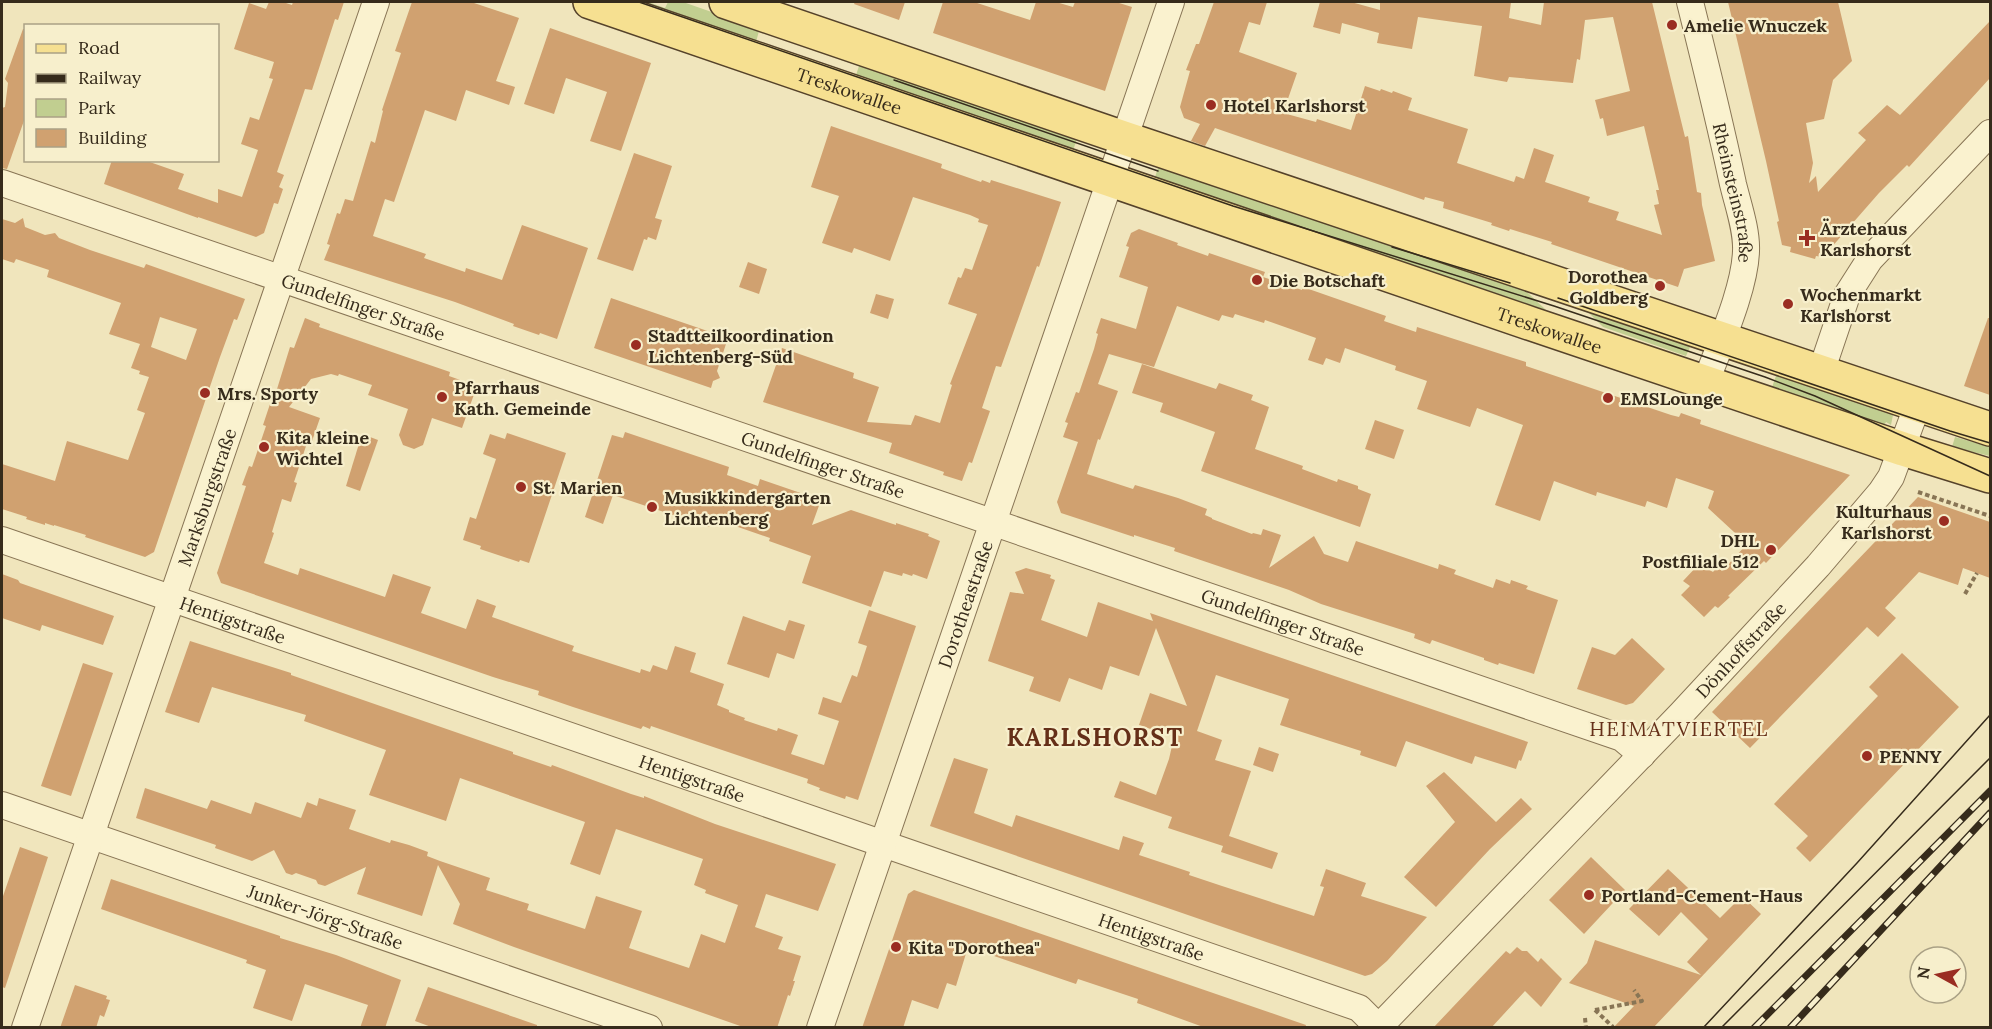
<svg xmlns="http://www.w3.org/2000/svg" width="1992" height="1029" font-family="Lora,serif">
<rect width="100%" height="100%" fill="#f0e5bc"/>
<!-- green -->
<g fill="#c1ce90">
<polygon points="627,2 648,2 665,8 668,2 683,2 1077,139 1071,156 854,81 859,66 759,31 756,42"/>
<polygon points="1159,165 1513,279 1546,310 1153,183"/>
<polygon points="1576,300 1701,341 1698,349 1690,347 1686,356 1603,327"/>
<polygon points="1778,370 1888,407 1887,412 1893,415 1891,425 1886,422 1884,426 1872,420 1870,424 1770,393"/>
<polygon points="1955,437 1990,447 1990,456 1952,447"/>
</g>
<!-- building -->
<g fill="#d0a170" fill-rule="evenodd">
<polygon points="269,2 283,2 292,5 293,2 344,2 338,20 335,19 312,90 305,89 277,172 284,175 279,187 283,189 278,204 274,203 264,233 256,237 198,217 198,218 104,184 112,160 144,160 184,174 178,189 218,203 218,189 242,197 258,150 241,144 250,117 259,120 273,79 269,78 274,62 234,49 249,3 266,9"/>
<polygon points="412,2 471,2 519,18 496,81 515,87 509,105 466,90 456,121 425,110 394,202 385,199 373,236 426,254 424,258 465,272 466,268 502,280 522,225 588,248 557,339 540,333 539,335 513,326 514,324 455,302 324,260 330,245 327,244 337,213 340,214 345,199 353,201 371,141 375,143 383,111 382,110 401,53 395,51"/>
<polygon points="855,2 905,2 899,20 854,4"/>
<polygon points="943,2 974,2 1030,20 1036,2 1056,2 1073,7 1075,2 1116,2 1132,7 1105,91 933,33"/>
<polygon points="1214,2 1267,2 1260,25 1249,22 1239,52 1297,73 1283,113 1316,122 1317,119 1351,130 1365,86 1380,91 1381,89 1392,93 1393,91 1412,98 1408,110 1468,129 1457,163 1514,182 1516,176 1524,179 1534,148 1554,155 1545,182 1590,197 1588,202 1619,212 1616,220 1662,235 1654,205 1659,204 1656,190 1659,190 1644,126 1607,136 1603,118 1600,119 1595,100 1630,91 1613,17 1585,20 1580,60 1577,59 1573,83 1509,77 1507,82 1474,76 1482,26 1418,17 1412,49 1377,43 1379,33 1342,23 1340,34 1313,27 1320,2 1351,2 1380,10 1380,2 1511,2 1509,18 1541,25 1544,2 1652,2 1685,137 1688,136 1697,192 1701,193 1702,205 1715,261 1684,269 1678,287 1551,244 1552,242 1510,229 1509,231 1491,225 1492,223 1443,208 1444,202 1425,197 1424,200 1215,128 1205,146 1191,141 1200,124 1184,118 1180,107 1190,71 1186,70 1196,44 1199,44"/>
<polygon points="1728,2 1838,2 1852,61 1833,80 1824,119 1806,123 1813,163 1809,183 1816,176 1818,192 1866,140 1858,133 1887,105 1900,115 1990,21 1990,78 1909,167 1907,165 1879,193 1823,257 1816,256 1815,259 1790,252 1791,247 1782,245 1777,222 1779,221 1766,161"/>
<polygon points="550,28 651,63 621,151 590,141 607,92 566,78 554,114 524,104"/>
<polygon points="23,29 26,29 26,115 7,169 2,168 2,108 5,107 8,83 5,79"/>
<polygon points="831,126 942,164 941,168 981,182 982,180 990,183 991,180 1061,202 1039,267 1037,266 1001,367 996,366 982,408 990,411 972,463 969,462 962,481 943,475 944,472 889,453 892,443 763,402 782,348 854,373 853,378 879,387 867,422 911,425 915,415 940,423 952,385 950,384 977,314 948,304 958,277 961,278 965,268 972,270 988,225 978,222 979,219 970,215 913,197 890,261 854,248 852,253 822,243 839,196 811,187"/>
<polygon points="634,153 672,166 655,218 662,220 656,240 648,237 647,240 644,239 633,271 597,259"/>
<path d="M23,218l2,9 20,8 10,-2 4,5 31,12 54,18 2,-4 99,35 -8,21 -3,-1 -14,38 -66,195 -9,5 -60,-20 1,-2 -32,-10v1l-9,-3v2l-19,-6 1,-2 -25,-8v-45l53,17 12,-40 61,19 17,-47 -8,-3 12,-33 -10,-3 1,-3 -9,-3 9,-24 -31,-10 12,-31 -74,-26 2,-7 -33,-11 -2,4 -12,-4v-40l13,4zM160,317l37,12 -11,31 -35,-13z"/>
<polygon points="1139,229 1178,243 1177,245 1208,256 1209,253 1265,272 1263,277 1302,290 1303,287 1386,316 1384,321 1416,332 1417,327 1510,357 1526,362 1526,366 1671,415 1679,417 1681,413 1701,420 1700,424 1850,475 1766,563 1764,561 1728,596 1730,597 1718,608 1715,606 1704,617 1681,595 1690,586 1683,581 1699,564 1713,572 1717,567 1722,571 1747,544 1708,508 1714,491 1676,478 1667,508 1647,501 1645,507 1597,492 1596,496 1554,481 1540,521 1495,505 1523,425 1477,408 1470,427 1417,409 1427,381 1395,370 1396,366 1345,348 1340,363 1326,358 1323,365 1308,360 1316,338 1265,320 1264,323 1235,314 1233,318 1222,315 1219,321 1177,306 1154,367 1109,354 1098,384 1118,391 1100,440 1098,439 1087,474 1133,489 1135,485 1178,498 1207,509 1205,515 1212,518 1212,519 1252,534 1253,533 1261,535 1263,529 1281,535 1269,568 1314,536 1324,554 1348,562 1356,541 1438,569 1439,564 1456,570 1454,574 1493,588 1496,579 1510,584 1511,580 1528,586 1526,589 1558,600 1534,674 1499,663 1498,665 1484,660 1484,658 1432,640 1430,644 1414,638 1415,634 1321,604 1289,590 1174,551 1175,548 1134,535 1134,537 1061,513 1057,502 1078,442 1063,437 1068,423 1065,422 1076,392 1079,393 1094,349 1098,334 1096,333 1101,318 1136,329 1148,287 1119,277 1129,247 1126,246 1131,233"/>
<polygon points="748,262 767,269 759,294 739,287"/>
<polygon points="876,294 894,299 888,319 870,313"/>
<polygon points="611,298 728,338 717,371 720,378 713,381 711,388 594,348"/>
<polygon points="305,318 320,324 319,327 450,372 449,376 477,386 462,428 432,418 423,445 414,449 403,445 399,435 408,409 368,395 372,385 339,374 338,376 331,374 311,379 289,407 320,418 312,441 308,440 294,482 297,483 291,502 282,499 272,532 274,533 264,563 298,575 300,568 385,597 393,574 431,587 421,613 466,629 477,599 496,606 492,617 574,646 572,651 640,673 641,669 650,672 653,665 667,670 675,646 696,653 690,672 724,684 717,705 729,710 729,712 745,718 744,720 777,731 778,728 798,735 791,754 824,765 839,721 818,714 823,697 841,703 852,675 857,677 867,646 858,643 869,610 916,626 858,800 846,796 845,799 819,790 820,788 807,783 808,779 651,726 650,729 643,726 641,729 573,707 538,695 539,691 493,677 221,583 217,573 246,486 242,485 249,466 252,467 266,426 263,425 271,401 273,402 290,347 294,348"/>
<polygon points="1988,318 1990,318 1990,395 1964,386"/>
<polygon points="1142,364 1216,389 1219,383 1253,395 1251,400 1269,407 1255,449 1303,466 1302,469 1337,482 1338,479 1358,486 1358,489 1371,494 1360,527 1201,471 1215,432 1160,412 1163,403 1132,393"/>
<polygon points="1375,420 1404,430 1394,459 1365,449"/>
<polygon points="625,432 729,467 727,475 758,486 760,479 821,500 812,525 851,510 896,525 896,523 929,534 928,536 940,541 927,579 913,574 912,576 903,573 902,576 884,571 871,607 802,583 811,556 769,541 770,538 712,518 709,527 613,495 603,524 585,517 612,435 623,438"/>
<polygon points="507,433 566,453 529,563 520,560 519,562 480,549 481,546 463,540 470,517 476,519 496,459 483,454 490,434 505,439"/>
<polygon points="362,434 378,440 360,491 346,486"/>
<polygon points="1918,497 1990,522 1990,578 1963,568 1958,585 1919,572 1885,608 1896,618 1878,637 1867,627 1750,748 1712,712"/>
<polygon points="1026,568 1051,575 1050,578 1055,580 1041,620 1087,637 1098,602 1153,621 1150,613 1528,742 1521,761 1519,760 1516,769 1475,756 1472,764 1406,741 1396,767 1360,755 1361,751 1280,725 1289,699 1216,675 1197,731 1222,740 1215,760 1251,771 1229,836 1278,853 1272,869 1221,852 1223,846 1168,828 1172,817 1114,797 1120,781 1156,795 1169,759 1174,737 1139,725 1150,693 1187,706 1156,628 1139,676 1110,666 1102,690 1069,678 1060,702 1029,691 1034,677 988,661 1010,592 1024,594 1015,572"/>
<polygon points="2,574 18,580 20,583 114,616 103,645 42,625 40,631 2,618"/>
<polygon points="743,616 785,631 789,620 805,625 794,659 777,653 769,678 727,664"/>
<polygon points="1632,638 1665,669 1633,703 1626,705 1577,689 1592,647 1615,655"/>
<polygon points="190,641 291,673 291,675 513,752 513,754 551,767 552,765 631,794 644,798 644,796 715,824 836,864 818,911 766,894 755,927 783,937 778,949 801,956 793,981 795,981 790,996 788,995 777,1028 746,1028 514,947 453,924 460,904 438,865 422,916 357,894 366,867 325,886 318,884 316,880 296,873 292,875 286,873 274,850 252,861 215,848 216,845 136,818 145,788 207,809 211,800 251,814 255,802 301,818 307,802 317,806 319,798 356,810 349,829 390,843 391,840 409,845 428,852 427,856 440,861 490,878 486,890 529,904 527,910 585,929 596,896 642,911 629,948 689,968 701,934 725,943 738,905 705,893 706,890 694,885 703,859 616,829 600,875 570,864 585,822 460,778 446,821 369,795 386,750 304,721 306,715 212,687 199,723 165,712"/>
<polygon points="1902,653 1959,707 1810,862 1796,848 1808,836 1774,804 1878,696 1869,687"/>
<polygon points="83,663 113,673 71,796 41,786"/>
<polygon points="1259,747 1279,754 1273,772 1253,765"/>
<polygon points="954,758 988,769 974,813 1012,827 1016,815 1119,850 1123,836 1144,843 1139,855 1190,872 1189,875 1222,886 1314,916 1324,887 1320,886 1326,869 1366,883 1361,896 1427,917 1387,961 1372,974 1365,976 930,826"/>
<polygon points="1444,772 1496,822 1521,798 1532,809 1490,849 1436,907 1404,877 1455,822 1426,786"/>
<polygon points="20,847 48,857 5,988 2,987 2,899"/>
<polygon points="1591,857 1625,890 1584,934 1549,900"/>
<polygon points="1668,869 1720,918 1742,896 1761,914 1653,1028 1613,1028 1634,1006 1569,983 1587,963 1595,940 1701,975 1687,962 1708,939 1681,912 1659,936 1629,909"/>
<polygon points="111,879 280,936 280,938 336,955 401,980 385,1028 360,1028 368,1005 305,984 292,1021 253,1008 266,970 246,963 247,960 101,909"/>
<polygon points="914,890 1306,1025 1305,1028 1206,1028 1137,1003 1138,999 1078,979 1076,984 968,947 956,986 947,983 938,1009 912,1000 903,1028 862,1028 908,894"/>
<polygon points="1517,947 1522,951 1527,951 1538,962 1541,958 1562,979 1541,1007 1525,991 1491,1028 1433,1028 1506,951 1510,954"/>
<polygon points="75,985 107,996 106,999 110,1000 104,1017 100,1015 96,1028 60,1028"/>
<polygon points="428,987 537,1025 537,1028 434,1028 415,1021"/>
</g>
<g fill="none" stroke-linecap="round" stroke-linejoin="round">
<!-- minor casing -->
<g stroke="#887555" stroke-width="28">
<g id="minor">
<path id="s1" d="M1690,2c15,60 30,121 43,182 5,21 14,46 13,67 -1,38 -27,95 -40,131"/>
<path id="s2" d="M2,183l1620,555 20,17"/>
<polyline points="1821,372 1847,295 1870,259 1990,133"/>
<path id="s3" d="M2,540l1357,468 19,19"/>
<path id="s4" d="M2,805l647,223"/>
<path id="s5" d="M25,1028l351,-1026"/>
<path id="s6" d="M820,1028l351,-1026"/>
<path id="s7" d="M1378,1028l303,-314 137,-148 63,-74 10,-15 27,-73"/>
</g>
</g>
<!-- major casing -->
<g stroke="#55422a" stroke-width="36">
<g id="major">
<path id="s8" d="M590,2l942,322 371,125 87,27"/>
<polyline points="726,2 1124,138 1990,429"/>
</g>
</g>
<!-- path -->
<g stroke="#887555" stroke-width="4" stroke-dasharray="4.5 3" stroke-linecap="butt">
<polyline points="1918,492 1990,516"/>
<polyline points="1965,594 1977,573"/>
<polyline points="1595,1010 1642,1001 1634,990"/>
<polyline points="1595,1010 1613,1027"/>
<polyline points="1585,1018 1586,1028"/>
</g>
<!-- minor -->
<use href="#minor" stroke="#faf2cf" stroke-width="26"/>
<!-- major -->
<use href="#major" stroke="#f6e091" stroke-width="33"/>
<!-- tram -->
<g stroke="#362b1b" stroke-width="1.5">
<polyline points="639,2 1233,206 1554,306 1765,377 1815,396 1990,476"/>
<polyline points="894,80 1158,171"/>
<polyline points="1392,247 1510,283"/>
<polyline points="1558,298 1950,431 1990,443"/>
<polyline points="1703,1028 1857,863 1990,715"/>
<polyline points="1721,1028 1990,758"/>
</g>
<!-- rail casing -->
<g stroke="#362b1b" stroke-width="7">
<g id="rail">
<polyline points="1754,1028 1990,791"/>
<polyline points="1790,1028 1990,813"/>
</g>
</g>
<!-- rail -->
<use href="#rail" stroke="#f7efcc" stroke-width="4.5" stroke-dasharray="14" stroke-linecap="butt"/>
</g>
<!-- markers -->
<g fill="#9a2d22" stroke="#f7efcc" stroke-width="2">
<circle cx="1672" cy="25" r="6"/>
<circle cx="1211" cy="105" r="6"/>
<path d="M1804 229h6v6h6v6h-6v6h-6v-6h-6v-6h6z"/>
<circle cx="1257" cy="280" r="6"/>
<circle cx="1660" cy="286" r="6"/>
<circle cx="1788" cy="304" r="6"/>
<circle cx="636" cy="345" r="6"/>
<circle cx="205" cy="393" r="6"/>
<circle cx="442" cy="397" r="6"/>
<circle cx="1608" cy="398" r="6"/>
<circle cx="264" cy="447" r="6"/>
<circle cx="521" cy="487" r="6"/>
<circle cx="652" cy="507" r="6"/>
<circle cx="1944" cy="521" r="6"/>
<circle cx="1771" cy="550" r="6"/>
<circle cx="1867" cy="756" r="6"/>
<circle cx="1589" cy="895" r="6"/>
<circle cx="896" cy="947" r="6"/>
</g>
<g text-anchor="middle" dominant-baseline="central" stroke-width="4.5" stroke-linejoin="round" paint-order="stroke">
<!-- poi labels -->
<g font-size="18" font-weight="bold" fill="#362b1b" stroke="#f7efcc" text-anchor="start">
<text x="1684" y="25">Amelie Wnuczek</text>
<text x="1223" y="105">Hotel Karlshorst</text>
<text x="1820" y="228">Ärztehaus<tspan x="1820" dy="21">Karlshorst</tspan></text>
<text x="1648" y="276" text-anchor="end">Dorothea<tspan x="1648" dy="21">Goldberg</tspan></text>
<text x="1269" y="280">Die Botschaft</text>
<text x="1800" y="294">Wochenmarkt<tspan x="1800" dy="21">Karlshorst</tspan></text>
<text x="648" y="335">Stadtteilkoordination<tspan x="648" dy="21">Lichtenberg-Süd</tspan></text>
<text x="454" y="387">Pfarrhaus<tspan x="454" dy="21">Kath. Gemeinde</tspan></text>
<text x="217" y="393">Mrs. Sporty</text>
<text x="1620" y="398">EMSLounge</text>
<text x="276" y="437">Kita kleine<tspan x="276" dy="21">Wichtel</tspan></text>
<text x="533" y="487">St. Marien</text>
<text x="664" y="497">Musikkindergarten<tspan x="664" dy="21">Lichtenberg</tspan></text>
<text x="1932" y="511" text-anchor="end">Kulturhaus<tspan x="1932" dy="21">Karlshorst</tspan></text>
<text x="1759" y="540" text-anchor="end">DHL<tspan x="1759" dy="21">Postfiliale 512</tspan></text>
<text x="1879" y="756">PENNY</text>
<text x="1601" y="895">Portland-Cement-Haus</text>
<text x="908" y="947">Kita "Dorothea"</text>
</g>
<!-- street labels -->
<g font-size="18" fill="#362b1b" stroke="#f7efcc">
<text stroke="none"><textPath href="#s8" startOffset="274">Treskowallee</textPath></text>
<text stroke="none"><textPath href="#s1" startOffset="196">Rheinsteinstraße</textPath></text>
<text stroke="none"><textPath href="#s2" startOffset="382">Gundelfinger Straße</textPath></text>
<text stroke="none"><textPath href="#s8" startOffset="1014">Treskowallee</textPath></text>
<text stroke="none"><textPath href="#s2" startOffset="868">Gundelfinger Straße</textPath></text>
<text stroke="none"><textPath href="#s5" startOffset="561">Marksburgstraße</textPath></text>
<text stroke="none"><textPath href="#s6" startOffset="448">Dorotheastraße</textPath></text>
<text stroke="none"><textPath href="#s3" startOffset="244">Hentigstraße</textPath></text>
<text stroke="none"><textPath href="#s2" startOffset="1354">Gundelfinger Straße</textPath></text>
<text stroke="none"><textPath href="#s7" startOffset="524">Dönhoffstraße</textPath></text>
<text stroke="none"><textPath href="#s3" startOffset="730">Hentigstraße</textPath></text>
<text stroke="none"><textPath href="#s4" startOffset="342">Junker-Jörg-Straße</textPath></text>
<text stroke="none"><textPath href="#s3" startOffset="1216">Hentigstraße</textPath></text>
</g>
<!-- neighbourhood labels -->
<g font-size="20" letter-spacing="1.5" fill="#652f18" stroke="#f7efcc">
<text x="1679" y="728">HEIMATVIERTEL</text>
</g>
<!-- district labels -->
<g font-size="24" font-weight="bold" letter-spacing="1.5" fill="#652f18" stroke="#f7efcc">
<text x="1095" y="737">KARLSHORST</text>
</g>
</g>
<!-- border -->
<rect width="1992" height="1029" fill="none" stroke="#362b1b" stroke-width="6"/>
<!-- legend -->
<rect x="24" y="24" width="195" height="138" fill="#f7efcc" stroke="#aaa185" stroke-width="1.5"/>
<rect x="36" y="44" width="30" height="9" fill="#f6e091" stroke="#aaa185" stroke-width="1.5"/>
<text x="78" y="54" font-size="18" fill="#362b1b">Road</text>
<rect x="36" y="74" width="30" height="9" fill="#362b1b" stroke="#aaa185" stroke-width="1.5"/>
<text x="78" y="84" font-size="18" fill="#362b1b">Railway</text>
<rect x="36" y="99" width="30" height="18" fill="#c1ce90" stroke="#aaa185" stroke-width="1.5"/>
<text x="78" y="114" font-size="18" fill="#362b1b">Park</text>
<rect x="36" y="129" width="30" height="18" fill="#d0a170" stroke="#aaa185" stroke-width="1.5"/>
<text x="78" y="144" font-size="18" fill="#362b1b">Building</text>
<!-- north arrow -->
<g transform="translate(1938 975) rotate(278)"><circle r="28" fill="#f7efcc" stroke="#aaa185" stroke-width="1.5"/>
<path d="M0-4.5L10 22L0 15L-10 22Z" fill="#9a2d22"/>
<text y="-9" font-size="16" font-weight="bold" text-anchor="middle" fill="#362b1b">N</text>
</g>
</svg>
